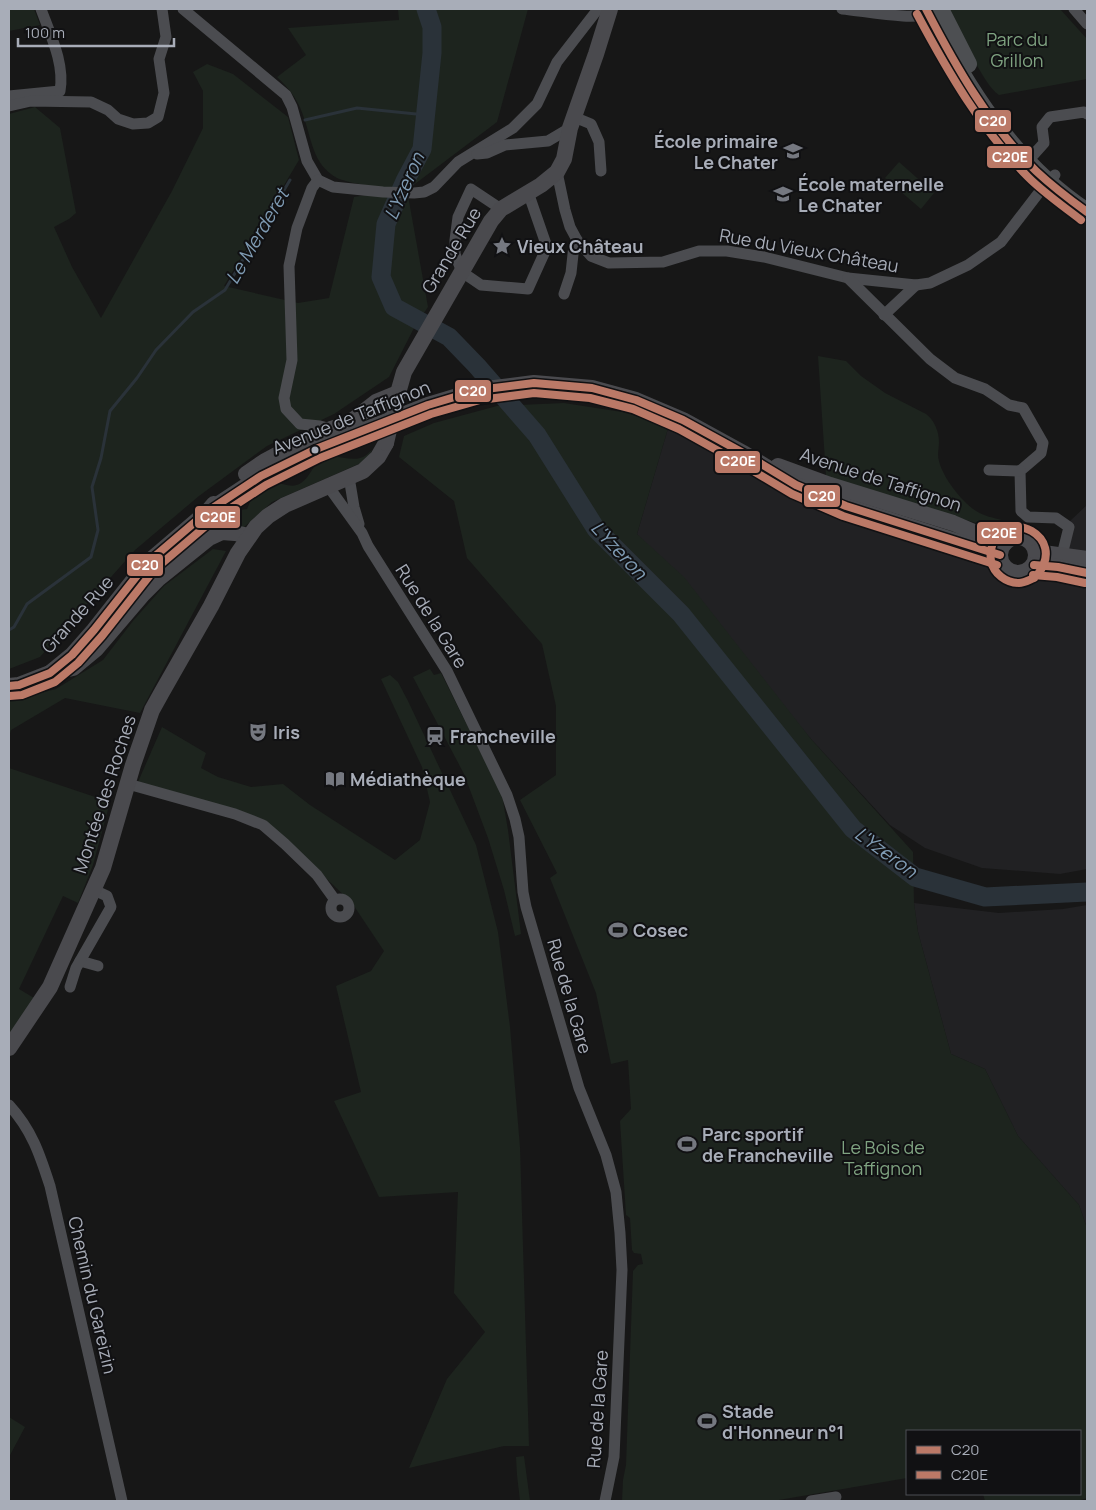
<svg xmlns="http://www.w3.org/2000/svg" width="1096" height="1510" font-family="Manrope,sans-serif">
<rect width="100%" height="100%" fill="#171717"/>
<!-- built -->
<g fill="#212123">
<polygon points="669,425 827,504 989,558 997,575 1029,583 1042,560 1060,549 1070,521 1087,505 1087,869 1060,874 982,868 925,848 890,825 811,739 637,534"/>
<polygon points="914,903 999,913 1063,909 1087,905 1087,1228 1079,1205 1018,1136 985,1069 951,1054 918,932"/>
</g>
<!-- green -->
<g fill="#1d241e">
<polygon points="9,9 34,9 40,25 9,31"/>
<path d="M398,9h130l-31,113 -90,68 21,117 -13,19 -26,51 -55,37 -67,32 -68,50 -64,54 -95,107 -31,12v-555l26,-7 25,21 16,85 -7,6 -15,8 18,40 29,51 71,-127 31,-63v-37l-10,-19 14,-8 26,10 55,43 11,43 -75,126 74,17 31,-5 25,-101 29,-5 3,-3c-13,-3 -38,-6 -49,-11 -25,-14 -25,-39 -34,-63 -5,-15 -14,-27 -26,-38l29,-22 -18,-27 111,-8z"/>
<path d="M950,9h110l27,30v40l-88,16c-17,-11 -39,-66 -49,-86z"/>
<polygon points="899,162 934,193 921,209 885,178"/>
<path d="M818,356l28,5 15,15 24,17 41,21c8,6 13,17 13,28 0,6 -2,13 0,19 4,17 23,41 37,50 8,5 18,7 26,9l-4,9 -93,-26 -79,-27z"/>
<polygon points="564,403 622,412 669,425 637,534 684,577 811,739 913,852 914,903 918,932 951,1054 985,1069 1018,1136 1079,1205 1087,1228 1087,1498 1078,1501 985,1501 983,1494 1080,1494 1080,1431 907,1431 907,1478 773,1501 622,1501 623,1480 626,1465 633,1271 638,1265 643,1264 641,1254 634,1253 632,1250 630,1218 626,1215 620,1121 631,1109 628,1060 611,1064 596,993 550,878 557,873 520,800 556,775 556,706 542,644 467,558 454,501 399,457 404,436 434,423 497,406"/>
<path d="M372,450l-3,7 -8,6 -89,39 -29,26 -31,-2 22,-17 6,1 7,-1c2,-4 3,-8 5,-11 4,-5 16,-14 22,-15 10,0 18,6 27,0 11,-7 12,-23 27,-26 11,-2 24,5 35,0 3,-1 6,-5 9,-7z"/>
<polygon points="213,549 226,551 140,713 65,698 11,730 9,737 9,701 56,689 103,660 133,621 164,586"/>
<polygon points="430,669 434,675 441,673 502,795 508,830 521,934 515,936 504,890 488,838 464,774 413,677"/>
<polygon points="390,675 398,682 408,701 476,845 498,932 510,1027 520,1147 529,1446 504,1446 409,1468 447,1379 485,1332 454,1293 458,1192 379,1197 334,1101 361,1092 336,986 371,971 384,951 352,903 267,822 138,782 162,727 206,753 201,768 218,777 251,787 283,784 310,805 395,860 420,840 430,802 422,767 381,679"/>
<polygon points="9,768 110,802 93,865 78,903 63,896 19,989 34,998 9,1036"/>
<polygon points="9,1417 25,1427 9,1457"/>
<polygon points="524,1456 530,1501 520,1501 517,1475 516,1457"/>
</g>
<g fill="none" stroke-linecap="round" stroke-linejoin="round">
<!-- stream -->
<g stroke="#2a3239" stroke-width="3">
<polyline points="305,120 357,108 426,115"/>
<polyline points="9,630 14,627 27,604 91,557 98,530 92,487 101,458 110,411 137,378 156,350 193,312 225,290 290,180"/>
</g>
<!-- river -->
<polyline stroke="#2a3239" stroke-width="19" points="426,9 432,27 432,53 422,149 405,181 386,224 381,277 394,307 449,337 477,366 537,435 596,529 681,614 853,829 915,877 985,897 1087,892"/>
<!-- street -->
<g stroke="#4b4c50" stroke-width="11">
<polyline points="183,9 286,95 292,107 307,161 318,180 333,187 383,192 414,193 424,192 434,187 458,162 513,128 537,104 557,62 598,9"/>
<path d="M842,9c24,2 73,13 93,3"/>
<polyline points="1074,9 1087,24"/>
<path d="M9,96l51,-5c5,-27 -10,-57 -19,-82"/>
<polyline points="9,106 31,101 91,102 108,110 118,119 133,124 148,123 158,117 164,93 159,59 166,37 162,9"/>
<polyline points="574,117 591,124 599,142 601,171"/>
<polyline points="477,154 487,153 505,145 548,141 570,128"/>
<polyline points="1027,162 1044,143 1042,127 1050,117 1084,112 1087,114"/>
<polyline points="557,172 565,210 570,227 577,240 591,256 609,263 663,262 699,251 727,251 764,257 848,278 916,285 930,283 968,265 1001,242 1047,182 1055,175"/>
<polyline points="318,180 312,188 297,228 289,266 292,360 284,398 286,409 300,424 320,426 331,429"/>
<polyline points="501,209 471,189 458,217 455,240 455,254 462,272 481,285 528,289 547,247 528,192"/>
<polyline points="848,278 930,359 955,378 985,389 1009,405 1023,408 1043,443 1041,453 1020,471 1021,511 1028,517 1056,518 1069,527 1062,555"/>
<polyline points="564,294 571,273 574,245 577,240"/>
<polyline points="884,315 916,285"/>
<polyline points="989,470 1020,471"/>
<polyline points="349,477 354,507 359,524"/>
<polyline points="328,486 362,533 368,546 447,671 507,795 515,819 519,837 523,892 526,907 579,1088 606,1155 616,1192 620,1233 622,1270 614,1457 605,1501"/>
<polyline points="128,784 235,814 263,825 285,844 317,875 335,900"/>
<circle cx="340" cy="908" r="9"/>
<polyline points="80,961 98,966"/>
<polyline points="70,987 76,968 111,907 107,896 94,890"/>
<path d="M9,1105c23,25 31,50 41,81l72,315"/>
<polyline points="811,1501 836,1497"/>
</g>
<!-- secondary -->
<g stroke="#4a4a4e" stroke-width="16">
<polyline points="396,400 404,372 491,221 501,209 541,185 557,172 564,159 570,128 596,54 610,9"/>
<polyline points="778,466 830,485 953,523 981,535 1005,543"/>
<polyline points="246,474 265,461 299,443 331,429 348,424 376,402 398,393"/>
<polyline points="208,511 261,476 286,463 316,449 428,405 478,390 534,383 592,388 636,400 683,420 745,454 796,485 846,506 1000,555"/>
<circle cx="1018" cy="555" r="18"/>
<polyline points="1036,552 1087,559"/>
<polyline points="1034,565 1058,567 1087,573"/>
<polyline points="50,673 72,655 94,630 147,563 208,511 214,504"/>
<polyline points="9,686 19,685 50,673 73,668 96,649 143,594 158,579 209,538 222,532 235,533 249,536"/>
<polyline points="9,1048 50,987 103,868 133,765 152,710 162,692 211,606 238,553 256,527 268,516 285,505 363,471 378,457 386,443"/>
</g>
<!-- primary -->
<g stroke="#4d4f52" stroke-width="18">
<path d="M926,9c40,79 86,153 161,203"/>
<polyline points="940,9 968,64"/>
</g>
<!-- secondary-bridge -->
<polyline stroke="#4a4a4e" stroke-width="16" points="386,443 396,400"/>
<!-- bus-1 casing -->
<g stroke="#111113" stroke-width="11">
<g id="bus-1">
<path d="M926,9c30,58 63,116 110,162 16,15 33,28 51,41"/>
<polyline points="1034,565 1058,567 1087,573"/>
<polyline points="9,686 19,685 50,673 72,655 94,630 147,563 208,511 261,476 316,449 428,405 478,390 534,383 592,388 636,400 683,420 745,454 796,485 846,506 1000,555"/>
</g>
</g>
<!-- bus-2 casing -->
<g stroke="#111113" stroke-width="11">
<g id="bus-2">
<path d="M917,14c31,58 64,115 111,163 16,16 35,29 53,43"/>
<polyline points="1033,575 1057,577 1085,583"/>
<path d="M1034,578c-5,2 -10,5 -15,5 -13,0 -25,-9 -28,-22 -1,-6 0,-13 2,-19 14,-34 74,-6 45,32"/>
<polyline points="10,696 22,695 55,682 78,663 102,636 154,570 214,519 266,485 320,458 431,414 480,400 534,393 590,398 633,409 679,429 740,463 792,494 843,516 997,565"/>
</g>
</g>
<!-- bus-1 -->
<use href="#bus-1" stroke="#bb7967" stroke-width="8"/>
<!-- bus-2 -->
<use href="#bus-2" stroke="#bb7967" stroke-width="8"/>
</g>
<!-- icons -->
<defs>
<g id="school-bare" transform="scale(1.5)"><path d="M0-5L7-2L0 1L-7-2ZM-4 1L0 2.5L4 1V4Q0 6-4 4Z" fill="#757880" stroke="#111113" stroke-width="2.5" paint-order="stroke"/></g>
<g id="sight-bare" transform="scale(1.5)"><path d="M0-6L1.8-2.2L6-1.7L2.9 1.2L3.7 5.4L0 3.3L-3.7 5.4L-2.9 1.2L-6-1.7L-1.8-2.2Z" fill="#757880" stroke="#111113" stroke-width="2.5" paint-order="stroke"/></g>
<g id="theatre-bare" transform="scale(1.5)"><path d="M-5-5.5Q0-4 5-5.5V0Q5 5 0 6Q-5 5-5 0ZM-3.3-2.5H-1v1.5H-3.3ZM1-2.5H3.3v1.5H1ZM-2.8 1Q0 5.5 2.8 1Z" fill="#757880" stroke="#111113" stroke-width="2.5" paint-order="stroke"/></g>
<g id="station-bare" transform="scale(1.5)"><path d="M-3-6H3Q5-6 5-4V2Q5 4 3 4L4.5 6H3L1.5 4h-3L-3 6H-4.5L-3 4Q-5 4-5 2V-4Q-5-6-3-6ZM-3.5-4v3h7v-3ZM-3.5 1v1.5H-2V1ZM2 1v1.5H3.5V1Z" fill="#757880" stroke="#111113" stroke-width="2.5" paint-order="stroke"/></g>
<g id="library-bare" transform="scale(1.5)"><path d="M-6-4Q-3-5.5-.7-3.5V5Q-3 3-6 4ZM6-4Q3-5.5 .7-3.5V5Q3 3 6 4Z" fill="#757880" stroke="#111113" stroke-width="2.5" paint-order="stroke"/></g>
<g id="stadium-bare" transform="scale(1.5)"><path d="M0-5a6.5 5 0 1 0 0 10a6.5 5 0 1 0 0-10ZM-3.5-1.8h7v3.6h-7Z" fill="#757880" stroke="#111113" stroke-width="2.5" paint-order="stroke"/></g>
</defs>
<g fill-rule="evenodd">
<use href="#school-bare" x="793" y="151"/>
<use href="#school-bare" x="783" y="194"/>
<use href="#sight-bare" x="502" y="246"/>
<use href="#theatre-bare" x="258" y="732"/>
<use href="#station-bare" x="435" y="736"/>
<use href="#library-bare" x="335" y="779"/>
<use href="#stadium-bare" x="618" y="930"/>
<use href="#stadium-bare" x="687" y="1144"/>
<use href="#stadium-bare" x="707" y="1421"/>
</g>
<!-- markers -->
<circle fill="#a8adb8" stroke="#111113" stroke-width="2" cx="315" cy="450" r="4.5"/>
<g text-anchor="middle" dominant-baseline="central" stroke-width="4" stroke-linejoin="round" paint-order="stroke">
<!-- park labels -->
<g font-size="18" fill="#7fa381" stroke="#111113">
<text x="1017" y="39">Parc du<tspan x="1017" dy="21">Grillon</tspan></text>
<text x="883" y="1147">Le Bois de<tspan x="883" dy="21">Taffignon</tspan></text>
</g>
<!-- poi labels -->
<g font-size="18" font-weight="bold" fill="#a8adb8" stroke="#111113" text-anchor="start">
<text x="778" y="141" text-anchor="end">École primaire<tspan x="778" dy="21">Le Chater</tspan></text>
<text x="798" y="184">École maternelle<tspan x="798" dy="21">Le Chater</tspan></text>
<text x="517" y="246">Vieux Château</text>
<text x="273" y="732">Iris</text>
<text x="450" y="736">Francheville</text>
<text x="350" y="779">Médiathèque</text>
<text x="633" y="930">Cosec</text>
<text x="702" y="1134">Parc sportif<tspan x="702" dy="21">de Francheville</tspan></text>
<text x="722" y="1411">Stade<tspan x="722" dy="21">d'Honneur n°1</tspan></text>
</g>
<!-- street labels -->
<g font-size="18" fill="#a8adb8" stroke="#111113">
<text transform="translate(451 250) rotate(-59)">Grande Rue</text>
<text transform="translate(809 250) rotate(10)">Rue du Vieux Château</text>
<text transform="translate(351 417) rotate(-22)">Avenue de Taffignon</text>
<text transform="translate(881 479) rotate(18)">Avenue de Taffignon</text>
<text transform="translate(77 614) rotate(-48)">Grande Rue</text>
<text transform="translate(432 616) rotate(58)">Rue de la Gare</text>
<text transform="translate(104 794) rotate(-72)">Montée des Roches</text>
<text transform="translate(570 996) rotate(74)">Rue de la Gare</text>
<text transform="translate(93 1295) rotate(77)">Chemin du Gareizin</text>
<text transform="translate(597 1409) rotate(-86)">Rue de la Gare</text>
</g>
<!-- water labels -->
<g font-size="19" font-style="italic" fill="#7f9bb3" stroke="#111113">
<text transform="translate(404 186) rotate(-66)">L'Yzeron</text>
<text transform="translate(257 236) rotate(-60)">Le Merderet</text>
<text transform="translate(619 550) rotate(47)">L'Yzeron</text>
<text transform="translate(886 852) rotate(36)">L'Yzeron</text>
</g>
</g>
<g stroke="#111113" stroke-width="2">
<rect x="974" y="109" width="38" height="24" rx="5" fill="#bb7967"/>
<rect x="986" y="145" width="47" height="24" rx="5" fill="#bb7967"/>
<rect x="454" y="379" width="38" height="24" rx="5" fill="#bb7967"/>
<rect x="714" y="450" width="47" height="24" rx="5" fill="#bb7967"/>
<rect x="803" y="484" width="38" height="24" rx="5" fill="#bb7967"/>
<rect x="194" y="505" width="47" height="24" rx="5" fill="#bb7967"/>
<rect x="976" y="521" width="47" height="24" rx="5" fill="#bb7967"/>
<rect x="126" y="553" width="38" height="24" rx="5" fill="#bb7967"/>
</g>
<g font-size="14" text-anchor="middle" font-weight="bold" fill="#fff">
<text x="993" y="126">C20</text>
<text x="1010" y="162">C20E</text>
<text x="473" y="396">C20</text>
<text x="738" y="466">C20E</text>
<text x="822" y="501">C20</text>
<text x="218" y="522">C20E</text>
<text x="999" y="538">C20E</text>
<text x="145" y="570">C20</text>
</g>
<!-- border -->
<rect width="1096" height="1510" fill="none" stroke="#a8adb8" stroke-width="20"/>
<!-- legend -->
<rect x="906" y="1430" width="175" height="65" fill="#111113" stroke="#4d4f55"/>
<rect x="916" y="1446" width="25" height="8" fill="#bb7967" stroke="#4d4f55"/>
<text x="951" y="1455" font-size="15" fill="#a8adb8">C20</text>
<rect x="916" y="1471" width="25" height="8" fill="#bb7967" stroke="#4d4f55"/>
<text x="951" y="1480" font-size="15" fill="#a8adb8">C20E</text>
<!-- scale -->
<path d="M18 38v8h156v-8" fill="none" stroke="#a8adb8" stroke-width="2.5"/>
<text x="25" y="38" font-size="15" fill="#a8adb8" stroke="#111113" stroke-width="4" paint-order="stroke">100 m</text>
</svg>
